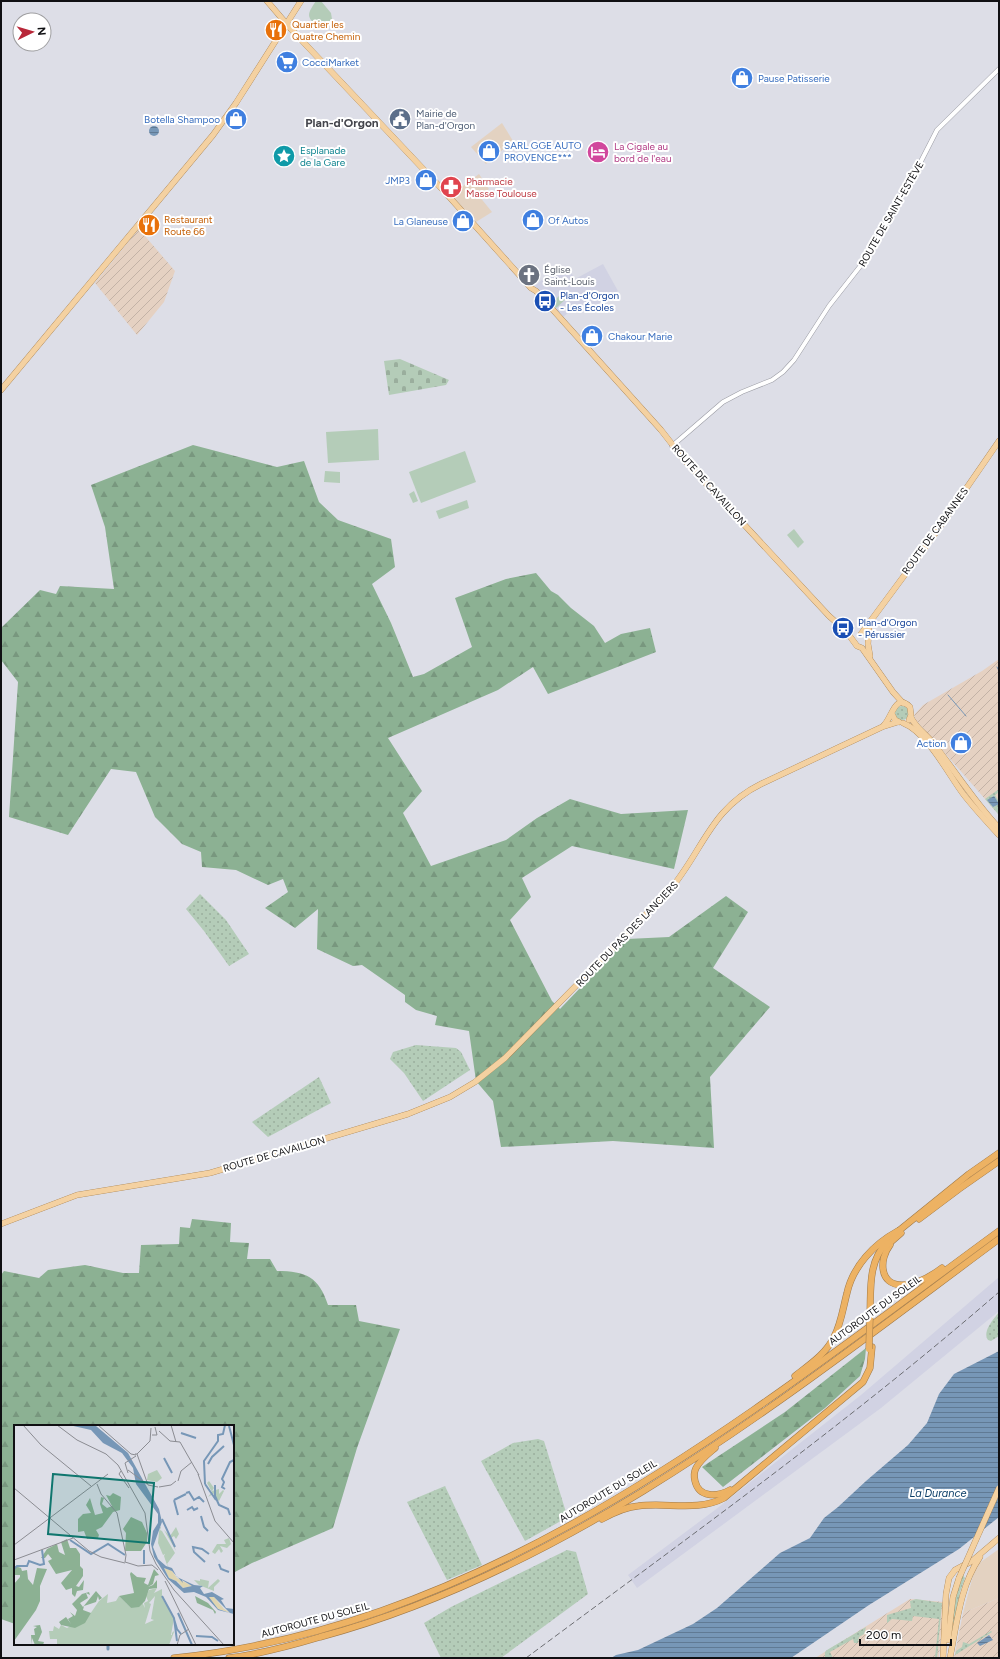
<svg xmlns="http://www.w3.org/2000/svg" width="1000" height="1659" font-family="Figtree,sans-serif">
<defs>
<pattern id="industrial-furrows" width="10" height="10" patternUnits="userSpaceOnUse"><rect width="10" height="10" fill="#e5d1c2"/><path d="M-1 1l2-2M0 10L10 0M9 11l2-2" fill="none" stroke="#c3b2a6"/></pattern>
<pattern id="grass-dots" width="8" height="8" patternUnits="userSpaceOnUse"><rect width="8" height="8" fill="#b4ccb8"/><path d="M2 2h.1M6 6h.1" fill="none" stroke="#9aae9d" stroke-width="1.8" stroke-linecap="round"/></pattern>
<pattern id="forest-firs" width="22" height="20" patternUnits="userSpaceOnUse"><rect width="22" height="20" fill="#8cb193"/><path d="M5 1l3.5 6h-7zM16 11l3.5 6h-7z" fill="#78977e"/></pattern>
<pattern id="cemetery-stones" width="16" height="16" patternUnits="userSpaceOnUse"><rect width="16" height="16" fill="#b4ccb8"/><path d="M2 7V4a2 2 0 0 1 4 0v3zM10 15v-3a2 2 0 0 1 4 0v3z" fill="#9aae9d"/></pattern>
<pattern id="water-rules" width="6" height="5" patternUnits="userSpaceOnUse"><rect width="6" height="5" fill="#7797b7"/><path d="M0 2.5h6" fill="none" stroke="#607a94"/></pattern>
</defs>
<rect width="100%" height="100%" fill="#dddee7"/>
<!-- commercial -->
<g fill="#e3d2c1">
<polygon points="502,123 513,141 486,164 471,147"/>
<polygon points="479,174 489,189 479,196 492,212 476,222 451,195"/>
<polygon points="999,1549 999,1598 963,1613 974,1572 978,1564"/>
</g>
<!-- industrial -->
<g fill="url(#industrial-furrows)">
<polygon points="139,229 175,271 164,302 137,335 95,283"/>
<polygon points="999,659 999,815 916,720 914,715 923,705 982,671"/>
<polygon points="999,1598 999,1658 954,1658 963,1613"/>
<polygon points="910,1599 944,1602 939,1658 815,1658"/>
</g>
<!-- built -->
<g fill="#d1d2e3">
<polygon points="603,264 618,291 584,313 580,307 578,309 576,306 563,317 535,286 543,279 567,266 575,279"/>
<polygon points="999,1277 999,1311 881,1408 637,1588 628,1575 715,1510 861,1395"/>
</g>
<!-- grass -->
<g fill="url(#grass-dots)">
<circle cx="902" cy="713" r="7"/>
<polygon points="999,789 999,792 995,795 999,802 999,815 985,799"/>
<polygon points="200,894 226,920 249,954 229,966 204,931 186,909"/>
<polygon points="416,1045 456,1048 461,1052 470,1070 423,1101 404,1073 390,1059 393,1052"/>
<polygon points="319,1077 331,1103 268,1137 252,1122"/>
<path d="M999,1312v24l-8,5 -3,-1c-6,-9 6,-21 11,-28z"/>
<polygon points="538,1439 544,1441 565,1509 568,1517 525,1541 481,1461 513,1443"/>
<polygon points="445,1486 482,1565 447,1580 407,1502"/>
<polygon points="567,1550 576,1552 588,1594 501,1658 441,1658 424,1623 451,1607"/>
<polygon points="963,1575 965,1578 960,1592 948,1658 955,1600"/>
<polygon points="916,1599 942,1603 937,1658 935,1658 939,1619 913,1616 912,1621 892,1619 887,1623 887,1615 911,1608 910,1601"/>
<polygon points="866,1627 864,1634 859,1637 858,1643 854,1643 853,1639 830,1652 833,1658 825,1658 825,1652 827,1650"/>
<polygon points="991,1631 992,1632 955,1655 956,1651 962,1647 963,1642 969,1644"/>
</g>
<!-- forest -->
<g fill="url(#forest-firs)">
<polygon points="193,445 277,467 304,461 319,502 338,520 391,539 395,567 372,584 391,623 413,677 424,674 472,647 455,598 506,579 536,573 551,591 558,595 571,608 594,626 605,643 621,634 650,628 656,652 548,694 533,667 498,690 388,738 422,791 403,813 431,866 506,840 537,818 570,799 621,814 688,810 674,869 572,846 522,878 531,897 510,920 552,1001 560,1009 627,939 669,937 726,896 748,912 713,968 770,1007 710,1077 714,1148 613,1141 501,1147 493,1101 476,1081 469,1031 435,1025 437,1016 416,1010 405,1002 405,995 362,965 353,966 317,949 318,909 295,928 265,908 288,892 283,879 268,885 236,870 202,867 201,852 182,844 155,817 136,772 111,769 68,835 9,817 18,682 1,660 1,628 40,590 56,594 60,586 114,589 105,527 91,485"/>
<path d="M192,1219l39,4 -1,19 19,1 -2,16h23l7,12c29,0 42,6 51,34h28l3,16 41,8 -43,119 -24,80 -81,35 -19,10v-147h-218v198l-14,-5v-344l3,-4 35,7 9,-8 37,-5 38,8h16l2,-28 38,-1 1,-17 10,1z"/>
<polygon points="866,1348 865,1359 860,1376 825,1408 723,1487 702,1467 785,1412"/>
</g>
<!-- cemetery -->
<polygon fill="url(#cemetery-stones)" points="400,359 449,380 446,385 389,395 384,361"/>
<!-- garden -->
<g fill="#b4ccb8">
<path d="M316,1h5l10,12 1,6 -13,11c-11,-14 -14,-13 -3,-29z"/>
<polygon points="561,294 566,299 556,308 552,303"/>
<polygon points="378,429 379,460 328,463 326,432"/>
<polygon points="465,451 476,482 421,503 409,472"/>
<polygon points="325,471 340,472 340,483 324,482"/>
<polygon points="414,491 418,501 413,503 409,494"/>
<polygon points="467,500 469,508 439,519 436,511"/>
<polygon points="794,529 804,542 798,548 787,535"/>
</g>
<!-- water -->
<g fill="url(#water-rules)">
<circle cx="154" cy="131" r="5"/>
<polygon points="994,796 999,804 993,807 987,800"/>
<polygon points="999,1351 999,1517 959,1549 869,1605 791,1658 611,1658 616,1655 638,1650 693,1624 717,1608 780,1553 810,1538 824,1518 838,1507 866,1481 908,1445 927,1423 939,1394 954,1374"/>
<polygon points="989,1635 993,1640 980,1646 977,1643"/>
</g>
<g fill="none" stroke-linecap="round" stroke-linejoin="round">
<!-- stream -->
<g stroke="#7797b7" stroke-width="1">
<polyline points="997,667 999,671"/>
<polyline points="948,695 966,716"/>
</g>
<!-- canal -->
<polyline stroke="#7797b7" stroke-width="3" points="108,1649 108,1644"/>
<!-- minor casing -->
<g stroke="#9b9ca4" stroke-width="5">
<polyline id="minor" points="672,446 723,402 742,392 772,380 783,372 794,360 829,306 869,255 898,200 915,173 937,130 999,69"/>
</g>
<!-- major casing -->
<g stroke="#a07947" stroke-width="6">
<g id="major">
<polyline points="267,1 291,29 443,190 531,288 536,291 661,430 686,462 829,616 846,631 857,646 862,648 893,692 903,703"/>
<polyline points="1,390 213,135 236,103 301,1"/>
<polyline points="869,626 868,644 870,656"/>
<polyline points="861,634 932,538 999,441"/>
<polyline points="892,714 895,720 899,722"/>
<path d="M911,717c4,10 15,17 22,26 23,29 40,57 66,85"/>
<path d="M903,723c25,10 45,51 61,72 11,14 23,27 35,40"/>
<path d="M884,725c8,-7 11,-33 26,-18l1,8 -2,5"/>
<path d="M1,1224l76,-29 133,-22 198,-59 42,-17 25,-15 30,-24 164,-167c34,-40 41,-82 92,-107l121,-57 16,-5"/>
<polyline points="948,1640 953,1597 959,1578"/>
<polyline points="943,1658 946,1594 949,1578 955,1570 972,1561 999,1538"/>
<path d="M950,1658c7,-35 10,-72 30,-101"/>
</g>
</g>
<!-- highway casing -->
<g stroke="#a07947" stroke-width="7">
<g id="highway">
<polyline points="919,1219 959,1189 999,1161"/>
<polyline points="896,1233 969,1174 999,1153"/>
<path d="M890,1245c-11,14 -11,40 12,40 15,0 28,-8 40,-17"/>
<polyline points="885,1247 901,1233"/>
<path d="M870,1314c1,-26 -2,-52 17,-72"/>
<path d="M795,1376c14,-11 31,-22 39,-39 7,-13 9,-29 13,-44 6,-27 27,-49 51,-62"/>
<path d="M715,1448c-7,6 -15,12 -19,20 -2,4 -2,9 -1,13 4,17 22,16 35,9"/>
<path d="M602,1519c11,-6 24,-12 36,-13 29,-4 59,6 86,-8l139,-116 7,-14 2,-21"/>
<path d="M174,1658c320,-33 575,-244 825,-427"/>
<path d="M229,1658c31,-4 61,-12 91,-21 253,-68 471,-244 679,-398"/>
</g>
</g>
<!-- minor -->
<use href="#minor" stroke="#fff" stroke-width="4"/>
<!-- major -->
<use href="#major" stroke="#f4d1a1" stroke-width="5.5"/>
<!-- highway -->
<use href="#highway" stroke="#edb263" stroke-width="6"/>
<!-- rail -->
<path stroke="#6c6d72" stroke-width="1" stroke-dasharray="6 3" stroke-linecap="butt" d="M526,1658c160,-119 322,-235 473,-366"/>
<!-- major-bridge casing -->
<g stroke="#a07947" stroke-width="6" stroke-linecap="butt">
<polyline id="major-bridge" points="959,1578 999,1488"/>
</g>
<!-- highway-bridge casing -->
<g stroke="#a07947" stroke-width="7" stroke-linecap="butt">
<polyline id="highway-bridge" points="869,1349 870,1314"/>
</g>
<!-- major-bridge -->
<use href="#major-bridge" stroke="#f4d1a1" stroke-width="5.5"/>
<!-- highway-bridge -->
<use href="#highway-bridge" stroke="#edb263" stroke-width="6"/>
</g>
<!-- icons -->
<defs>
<g id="restaurant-disc" transform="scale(1.15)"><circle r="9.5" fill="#e8710a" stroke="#fff"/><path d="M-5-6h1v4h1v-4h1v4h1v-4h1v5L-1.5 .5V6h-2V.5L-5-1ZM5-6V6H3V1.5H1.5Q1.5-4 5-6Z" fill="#fff"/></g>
<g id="supermarket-disc" transform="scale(1.15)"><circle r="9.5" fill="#3f7fe0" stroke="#fff"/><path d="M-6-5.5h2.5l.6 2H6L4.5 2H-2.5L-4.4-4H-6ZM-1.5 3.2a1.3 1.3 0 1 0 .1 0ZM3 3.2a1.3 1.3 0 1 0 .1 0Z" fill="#fff"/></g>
<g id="shop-disc" transform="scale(1.15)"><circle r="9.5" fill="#3f7fe0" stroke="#fff"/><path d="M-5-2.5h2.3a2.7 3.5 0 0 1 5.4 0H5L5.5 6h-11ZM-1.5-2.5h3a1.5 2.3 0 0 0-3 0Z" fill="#fff"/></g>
<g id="civic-disc" transform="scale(1.15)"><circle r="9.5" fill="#5c6f8a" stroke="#fff"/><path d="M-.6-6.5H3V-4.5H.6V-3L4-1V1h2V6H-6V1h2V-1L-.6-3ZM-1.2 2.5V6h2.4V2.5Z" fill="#fff"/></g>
<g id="hotel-disc" transform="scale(1.15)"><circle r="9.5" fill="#d1479c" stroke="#fff"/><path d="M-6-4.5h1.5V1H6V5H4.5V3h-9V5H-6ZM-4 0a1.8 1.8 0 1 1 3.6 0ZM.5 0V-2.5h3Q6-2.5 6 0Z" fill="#fff"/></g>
<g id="sight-disc" transform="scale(1.15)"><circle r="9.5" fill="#0f9aa8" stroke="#fff"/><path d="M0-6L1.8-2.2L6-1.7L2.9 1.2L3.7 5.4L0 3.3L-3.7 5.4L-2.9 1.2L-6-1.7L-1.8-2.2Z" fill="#fff"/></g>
<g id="pharmacy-disc" transform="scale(1.15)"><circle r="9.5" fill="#e0444e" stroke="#fff"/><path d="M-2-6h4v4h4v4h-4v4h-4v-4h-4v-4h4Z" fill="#fff"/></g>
<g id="church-disc" transform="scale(1.15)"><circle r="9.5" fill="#6b7280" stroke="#fff"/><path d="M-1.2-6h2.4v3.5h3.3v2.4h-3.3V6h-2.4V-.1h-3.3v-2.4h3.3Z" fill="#fff"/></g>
<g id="bus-disc" transform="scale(1.15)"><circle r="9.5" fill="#1a4fb4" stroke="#fff"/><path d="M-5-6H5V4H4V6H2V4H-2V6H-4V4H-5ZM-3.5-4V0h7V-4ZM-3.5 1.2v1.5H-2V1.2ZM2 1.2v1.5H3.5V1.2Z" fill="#fff"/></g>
</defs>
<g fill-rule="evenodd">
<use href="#restaurant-disc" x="276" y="30"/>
<use href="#supermarket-disc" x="287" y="62"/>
<use href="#shop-disc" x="742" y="78"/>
<use href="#shop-disc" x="236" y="119"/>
<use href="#civic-disc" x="400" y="119"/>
<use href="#shop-disc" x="489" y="151"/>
<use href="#hotel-disc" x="598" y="152"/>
<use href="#sight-disc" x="284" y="156"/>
<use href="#shop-disc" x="426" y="180"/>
<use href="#pharmacy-disc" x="451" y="187"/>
<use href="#shop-disc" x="533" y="220"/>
<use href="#shop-disc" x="463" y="221"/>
<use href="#restaurant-disc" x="149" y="225"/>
<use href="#church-disc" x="529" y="275"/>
<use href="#bus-disc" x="545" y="301"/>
<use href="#shop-disc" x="592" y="336"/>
<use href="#bus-disc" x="843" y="628"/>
<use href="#shop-disc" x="961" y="743"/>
</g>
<g text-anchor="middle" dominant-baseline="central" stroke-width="4" stroke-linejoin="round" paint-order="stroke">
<!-- food labels -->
<g font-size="10" fill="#c56008" stroke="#fff" text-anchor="start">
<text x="292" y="24">Quartier les<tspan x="292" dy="12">Quatre Chemin</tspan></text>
<text x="164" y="219">Restaurant<tspan x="164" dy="12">Route 66</tspan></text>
</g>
<!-- shop labels -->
<g font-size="10" fill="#366cbe" stroke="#fff" text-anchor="start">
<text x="302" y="62">CocciMarket</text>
<text x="758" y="78">Pause Patisserie</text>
<text x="220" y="119" text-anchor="end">Botella Shampoo</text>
<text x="504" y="145">SARL GGE AUTO<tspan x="504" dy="12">PROVENCE***</tspan></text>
<text x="410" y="180" text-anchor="end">JMP3</text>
<text x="548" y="220">Of Autos</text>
<text x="448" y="221" text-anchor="end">La Glaneuse</text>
<text x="608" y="336">Chakour Marie</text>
<text x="946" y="743" text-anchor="end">Action</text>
</g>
<!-- service labels -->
<g font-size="10" fill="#4e5e75" stroke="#fff" text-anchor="start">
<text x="416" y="113">Mairie de<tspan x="416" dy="12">Plan-d'Orgon</tspan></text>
</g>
<!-- hotel labels -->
<g font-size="10" fill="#b23c85" stroke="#fff" text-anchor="start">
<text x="614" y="146">La Cigale au<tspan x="614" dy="12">bord de l'eau</tspan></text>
</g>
<!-- culture labels -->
<g font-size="10" fill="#0d838f" stroke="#fff" text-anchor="start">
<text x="300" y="150">Esplanade<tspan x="300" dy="12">de la Gare</tspan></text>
</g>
<!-- health labels -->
<g font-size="10" fill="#be3a42" stroke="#fff" text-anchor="start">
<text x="466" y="181">Pharmacie<tspan x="466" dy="12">Masse Toulouse</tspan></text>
</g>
<!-- street labels -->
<g font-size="10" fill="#101013" stroke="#fff">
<text transform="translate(891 214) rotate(-60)">ROUTE DE SAINT-ESTÈVE</text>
<text transform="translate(709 485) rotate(48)">ROUTE DE CAVAILLON</text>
<text transform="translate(935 531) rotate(-54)">ROUTE DE CABANNES</text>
<text transform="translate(627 934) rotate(-46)">ROUTE DU PAS DES LANCIERS</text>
<text transform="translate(274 1154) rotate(-16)">ROUTE DE CAVAILLON</text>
<text transform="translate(875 1310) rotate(-36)">AUTOROUTE DU SOLEIL</text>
<text transform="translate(608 1491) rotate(-31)">AUTOROUTE DU SOLEIL</text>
<text transform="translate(315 1620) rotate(-15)">AUTOROUTE DU SOLEIL</text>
</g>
<!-- worship labels -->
<g font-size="10" fill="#5b616d" stroke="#fff" text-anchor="start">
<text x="544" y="269">Église<tspan x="544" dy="12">Saint-Louis</tspan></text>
</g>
<!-- transit labels -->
<g font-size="10" fill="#164399" stroke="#fff" text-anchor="start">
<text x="560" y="295">Plan-d'Orgon<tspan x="560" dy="12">- Les Écoles</tspan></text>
<text x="858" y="622">Plan-d'Orgon<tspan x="858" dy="12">- Pérussier</tspan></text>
</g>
<!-- water labels -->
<g font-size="11" font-style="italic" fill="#073b65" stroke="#fff">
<text x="938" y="1493">La Durance</text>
</g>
<!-- quarter labels -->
<g font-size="12" font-weight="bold" fill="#44454c" stroke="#fff">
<text x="342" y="123">Plan-d'Orgon</text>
</g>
</g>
<!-- overview -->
<g transform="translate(14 1425)">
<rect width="220" height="220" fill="#dddee7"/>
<path d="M195,56l5,7 -2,3 7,-2v5l4,-4 1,1 -5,10 -6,-5 2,-3 -7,4 4,-5 -5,-9zM146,102h1l-1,3 2,1 13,22 -8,11 2,3 -2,-2 -3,-9 1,-2 -2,1 -5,-12 1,-11 2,5 -2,-5zM162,102l3,7 -3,5 -2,-3 -3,2 5,13 -12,-21 6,6zM215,113l2,6 -4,4 -7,-2 3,5 -2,2 -2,-4 -4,5 -3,-2 5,-8h9l-2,-4zM186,154l9,2 -1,7 10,-9 2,2 -6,6v4l-15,-6 -5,-5 6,1zM143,163l-3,5 8,-4v9l12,20 -3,17h1v-2l2,-2v1l-5,13h-112v-6h-7l-1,-8h4l1,-5 5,3 2,-4 6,3 21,-11 11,-16 9,-7 -1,9 9,-2 3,-5 12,12 11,-6 3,6 -1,-5 4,-2 -2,-5 3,-6zM141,171l-4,23 3,1 -9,4 6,-20 -2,-1z" fill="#b4ccb8" fill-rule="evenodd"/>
<path d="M99,68l8,4 -1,13 -7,2 -11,15 -6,3 3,5 -1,3 -11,1 -3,-8 -6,1v-13l5,-5 8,-1 -5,-8 4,-7 5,17 8,-2 -3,-9 1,-7 3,1 -2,6 5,4 5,-2 -6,-11 4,1zM117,92l11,5 5,11v9l-6,9h-16l1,-18 -3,-4zM53,114l3,9h6l4,6v12l3,3v7l-7,10 3,1 5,-7 -1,10 -6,1 -2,6 -3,-3v-6l-6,2 -5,-7 11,-13 -16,4 -8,-13 4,-2 -4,-5 -3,4h-4l6,-9 10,-5 2,8 6,3 -4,-13zM1,141l6,2 1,3 5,-1 1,9 5,6 4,-17 10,1 -7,17v15l-4,9 -22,31v-57l6,-7v-2h-5zM140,144l5,6 -4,1 -2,8 -5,3 5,-2 4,-5v8l-8,1 -4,12 -6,6 -8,1 -12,-12 15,-3 -4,-19 1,-2 6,5 9,1 -2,5 4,2zM82,166l6,7 -3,2 -1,-4 -2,6 -12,4 -1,4 8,3 -6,10 -10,5 -14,-3 -2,-3 7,-5 5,7 -3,-5 5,-3 -3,-4 5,4 2,-6 -5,-6 10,-10 7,-2 1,3 -4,-2 2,5 -8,5 3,4zM181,171l13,7 8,9 -1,2 -2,-4 -16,-7zM26,200l2,7 -4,9 6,1 -1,3h-8l-3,-7v7l-1,-10h4l-1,-6 3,-2 -4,-1z" fill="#8cb193"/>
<path d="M150,143l8,3 5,7 15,8 -9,2 -5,-6 -9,-4zM194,172h6l10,12 7,4 -13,-4z" fill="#dfd5b0"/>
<path d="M143,45l5,8 -5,4 -10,-2 1,-6z" fill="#b4ccb8"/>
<path d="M55,0l27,1 32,27 31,56 3,13 -9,25 5,12 8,7 6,2 5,9 17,8 9,1 -3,2 4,6 8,-2 12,7 -3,1 5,8 8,1v5l-16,-4 -12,-13 -12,-5 -10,1 -16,-14 -14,-22 -3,-13 2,-13 5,-8v-9l-22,-30 -3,-16 -11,-15 -19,-10 -12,-13zM150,143l8,3 11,12 -1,-3 10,6 -9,2 -7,-7 -7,-3zM195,172h5l16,16 -12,-4z" fill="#7797b7" fill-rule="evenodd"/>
<path fill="none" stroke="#7797b7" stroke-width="2" d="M215,1l5,19M167,8l15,5M150,33l8,15M194,39l4,-7 12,-11M191,59l-1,-23 14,-20v-6l5,-1 2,-9M191,59l11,16M201,60v11l4,9 9,4 2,6M211,64l-3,-2 2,-5 -2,-3 8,-17 4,-2M172,68l3,-1 5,8 5,-3 5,5M160,75l12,-6M160,75l4,15M173,85l5,-3 2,3 4,-2M187,91l3,11 4,4M148,94l13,28M56,115l21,14 17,-10 17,11M191,137l-11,-10 -1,-5 9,2 7,5M130,139v-14M205,139l2,5 8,3M0,144l3,-3h10l2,-5 11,4 4,-1 -2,-14M148,171l12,22 3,23M164,188l14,32M160,194l3,10 4,5M182,211l16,1 6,4"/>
<path fill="none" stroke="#8b8c92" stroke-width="1" d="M9,0l18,20 50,41M43,0l20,15 29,14 12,11 27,48 5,38 6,13 18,26 50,55M84,0l33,29 5,1M157,0l5,17M145,6l11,10 10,1 12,21M138,10h5l-2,-8M121,29h2l11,31 10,2M123,29l13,-13 1,-13M178,38l7,12M114,45l19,14M107,46l-2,3 10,14M114,48l-3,-10 11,-7M184,49l17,47 19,22M164,56l3,-10 11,-9M83,59l4,10 16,19 9,42 -1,7M145,62l12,-2 5,-4M0,63l75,63 12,6 24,6M0,120l94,-71M0,135l59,-22M111,137l13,4 14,-1 6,5M151,156l31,64M163,220l3,-10 9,-6"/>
<path fill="#0f766e" fill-opacity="0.15" stroke="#0f766e" stroke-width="2" d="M39,49l101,9 -5,60 -101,-9z"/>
<rect width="220" height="220" fill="none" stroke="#101013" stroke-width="2"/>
</g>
<!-- border -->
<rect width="1000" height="1659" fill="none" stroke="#101013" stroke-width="4"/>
<!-- north arrow -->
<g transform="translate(32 32) rotate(85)"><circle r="19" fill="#ffffff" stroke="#9f9fa1"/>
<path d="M0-3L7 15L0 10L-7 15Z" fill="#b82739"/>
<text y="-6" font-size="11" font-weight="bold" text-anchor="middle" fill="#101013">N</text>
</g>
<!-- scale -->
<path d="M860 1639v6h91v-6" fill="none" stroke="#101013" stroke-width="2"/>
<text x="866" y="1639" font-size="12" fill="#101013" stroke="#ffffff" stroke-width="3" paint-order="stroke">200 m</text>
</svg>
